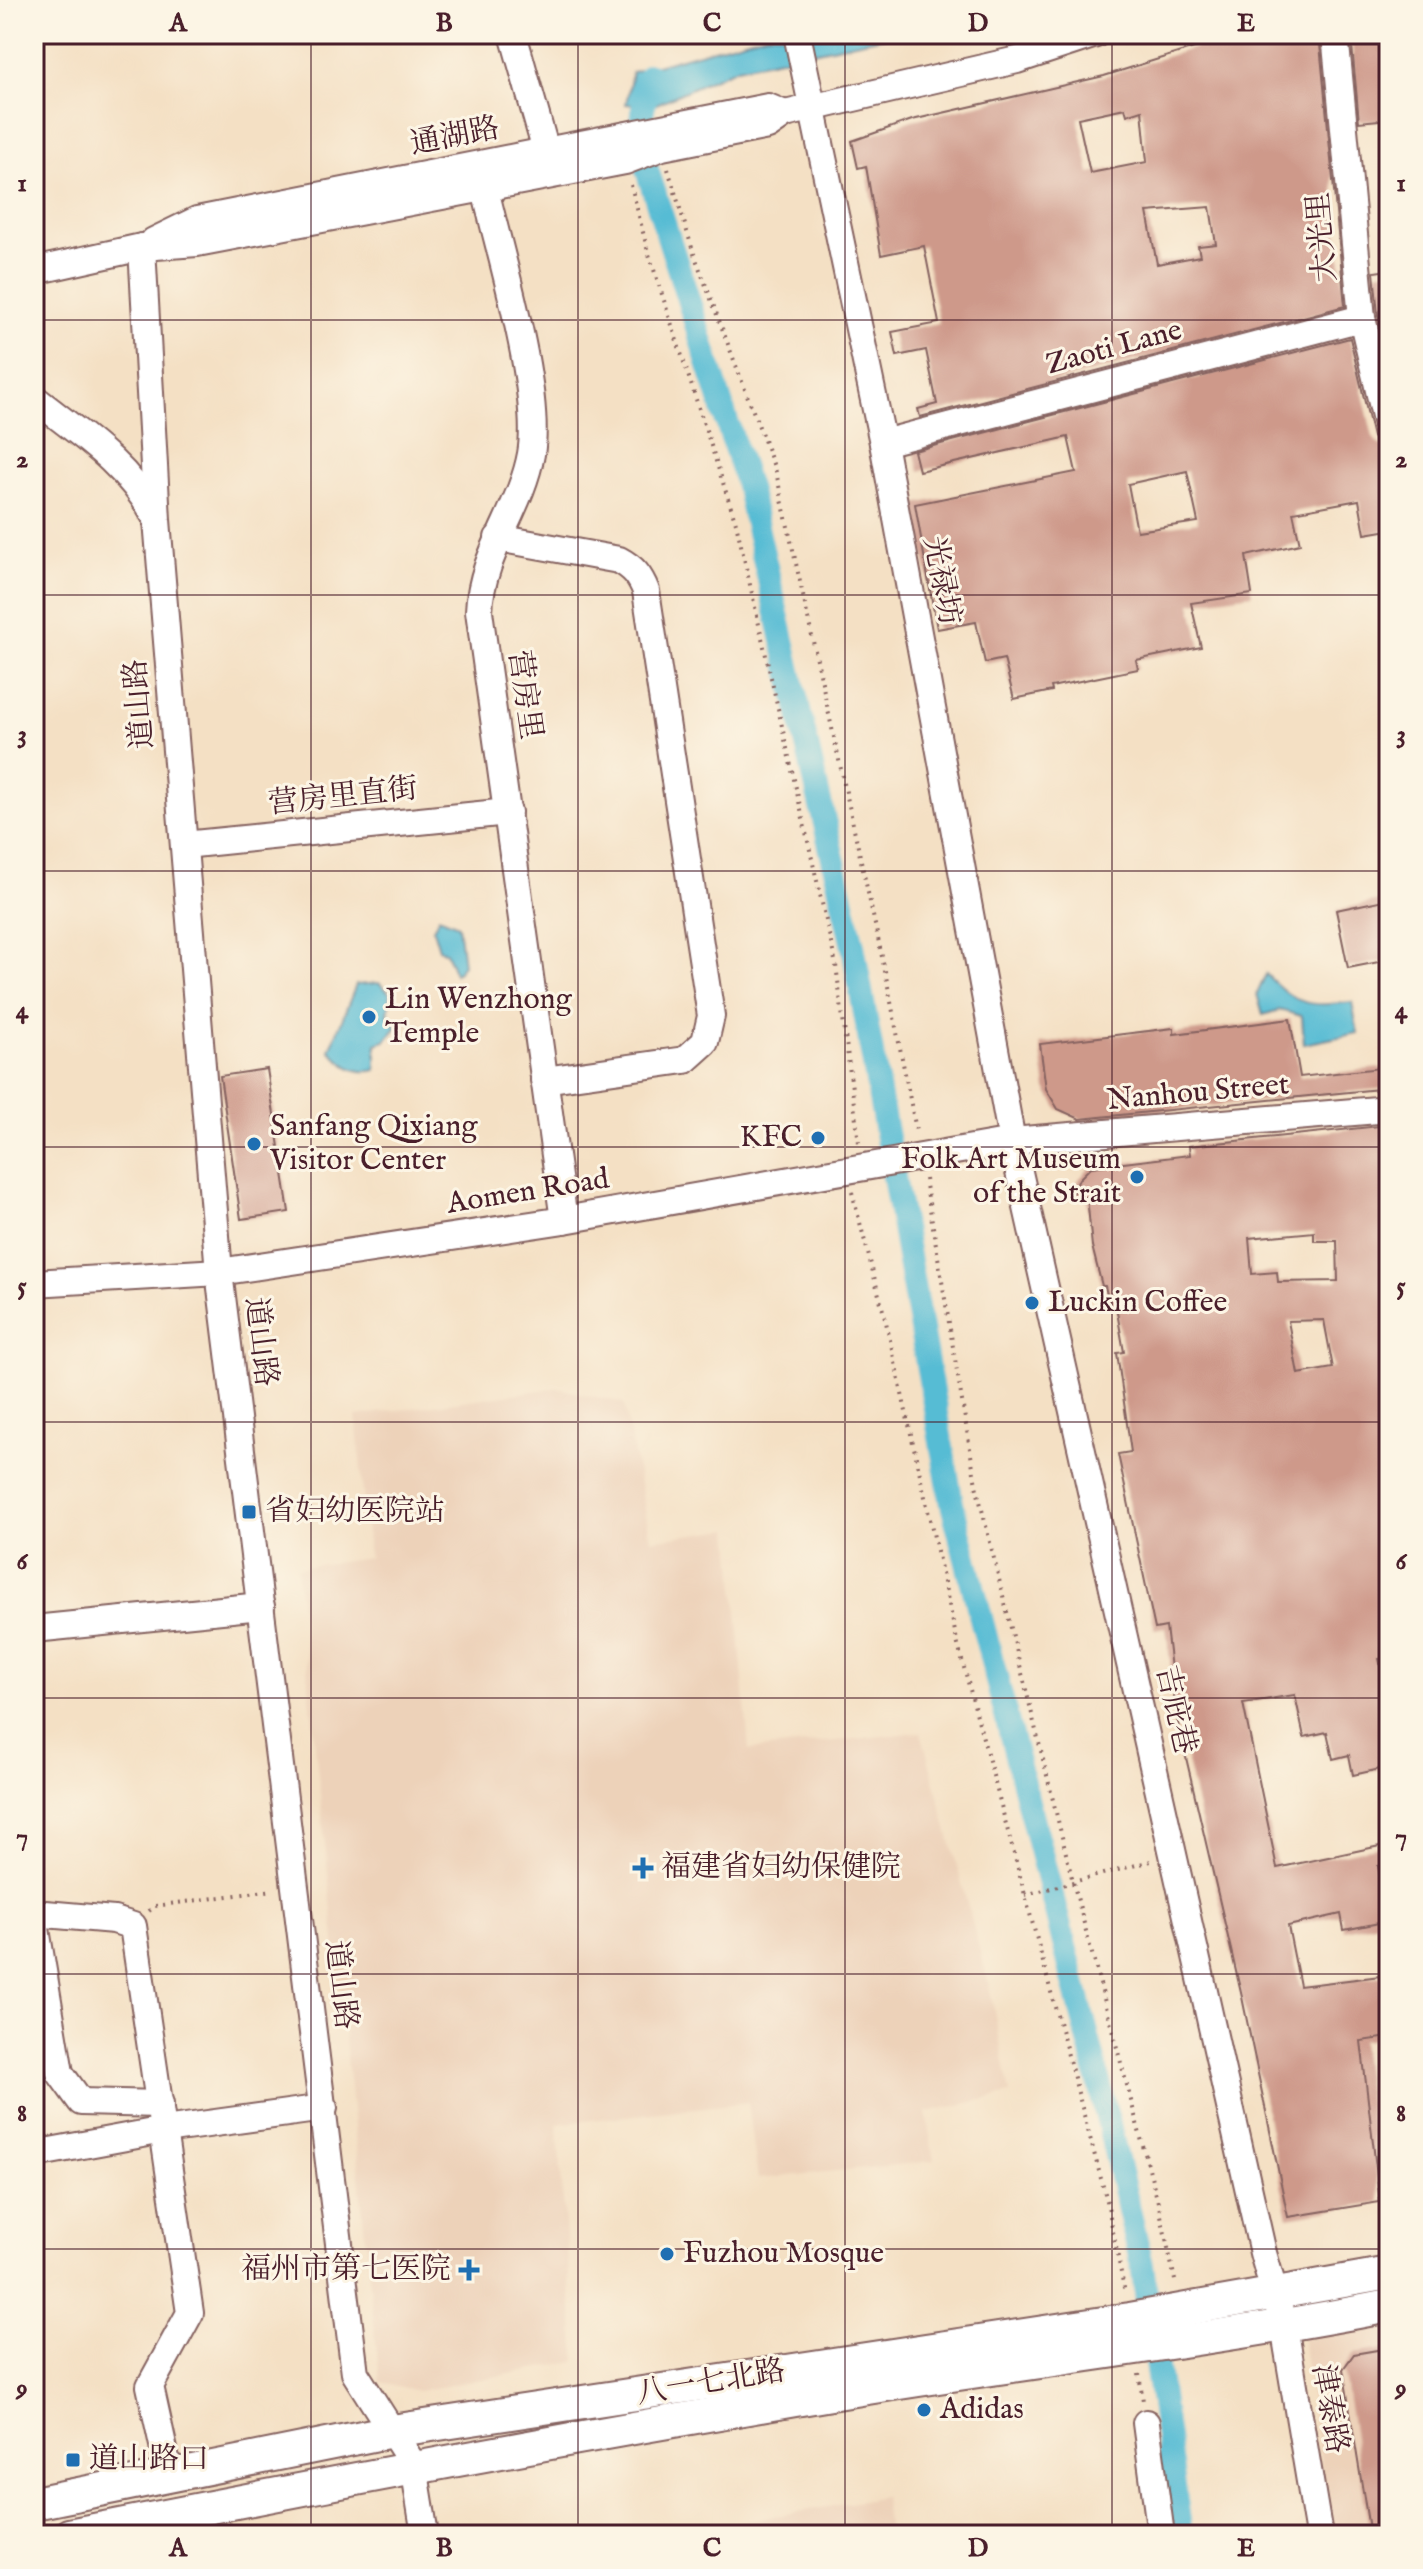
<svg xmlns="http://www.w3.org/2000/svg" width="1423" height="2569" font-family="'IM FELL English','Noto Serif SC',serif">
<rect width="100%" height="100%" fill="#fcf5e5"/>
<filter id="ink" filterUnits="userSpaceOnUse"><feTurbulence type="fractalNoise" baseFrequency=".0125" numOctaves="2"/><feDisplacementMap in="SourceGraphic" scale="16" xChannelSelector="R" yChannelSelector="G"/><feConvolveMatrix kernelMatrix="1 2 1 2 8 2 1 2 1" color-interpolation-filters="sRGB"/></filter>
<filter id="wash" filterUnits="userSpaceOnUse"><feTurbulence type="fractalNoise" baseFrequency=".006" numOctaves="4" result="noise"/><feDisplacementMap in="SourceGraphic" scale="32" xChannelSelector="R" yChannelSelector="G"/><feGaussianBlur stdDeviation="1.8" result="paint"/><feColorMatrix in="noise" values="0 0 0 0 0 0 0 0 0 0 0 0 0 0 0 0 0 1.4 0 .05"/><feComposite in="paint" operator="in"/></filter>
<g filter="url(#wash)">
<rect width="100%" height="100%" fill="#f4e0c4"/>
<!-- built -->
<g fill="#edd2b9">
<polygon points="556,1388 624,1403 651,1540 730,1529 749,1750 921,1732 989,1985 1010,2094 926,2112 934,2161 758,2179 748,2102 557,2124 576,2361 419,2391 380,2382 297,1568 369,1558 356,1416"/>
<polygon points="1389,2323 1389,2535 1332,2535 1302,2339"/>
<polygon points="884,2497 888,2535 667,2535"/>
</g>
<!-- water -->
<g fill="#56bcd4" stroke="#506e80" stroke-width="2">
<polygon points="766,34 897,34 737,68 652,106 626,104 632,72"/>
<polygon points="439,917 458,925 463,965 455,974 446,952 439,949 433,929"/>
<path d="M1266,974c31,32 42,33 86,28l6,31 -54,11 -2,-28 -23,-6 -16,5 -6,-21z"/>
<path d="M379,983l11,10 -2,23 9,11 -12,14 -9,3v26c-21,5 -33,-5 -46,-20l26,-65z"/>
</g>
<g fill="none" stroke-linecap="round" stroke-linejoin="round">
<!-- canal -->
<polyline stroke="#56bcd4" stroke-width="24" points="650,75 642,114 643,157 748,488 853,946 952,1504 1091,2049 1142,2265 1181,2535"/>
</g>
<g id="blocks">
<!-- building -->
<g fill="#ce998a" fill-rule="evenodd">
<path d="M1239,34h80l26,272 -425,111 -2,-8 19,-5 -11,-54 -29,6 -5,-24 47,-9 -15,-77 -43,9 -15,-89 -8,2 -6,-27 60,-21 192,-44zM1125,108l2,7 15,-5 5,52 -57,11 -12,-55zM1210,207l6,37 -18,2 2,10 -43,8 -10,-52z"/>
<polygon points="1351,34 1389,34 1389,119 1359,122"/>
<polygon points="1389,270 1389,363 1378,315 1374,272"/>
<path d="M1350,338l23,99 5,7 11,5v46l-5,1 5,34 -24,4 -6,-34 -66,12 7,32 -54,12 6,38 -61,9 10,44 -65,13 2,9 -87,18 1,4 -38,8 -10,-40 -19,4 -9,-41 -39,7 -22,-125 161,-32 -8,-35 -149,34 -5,-20zM1187,471l11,51 -61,9 -9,-47z"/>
<polygon points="1389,899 1389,960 1348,968 1336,910"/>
<polygon points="1290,1019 1300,1077 1389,1067 1389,1088 1080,1119 1058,1109 1046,1089 1040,1044 1174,1028 1174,1034"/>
<polygon points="267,1069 289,1212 241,1219 220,1076"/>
<path d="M1389,1125v533l-10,1 10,44v64l-36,8 -4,-20 -16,4 -6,-27 -23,5 -9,-42 -52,8 34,165 112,-24v20l-11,2 11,55 -45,9 -3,-16 -53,12 12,60 89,-11v62l-28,4 19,161 -92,15 -46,-220 -65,-278 -11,-92 -11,2 -37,-175 13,-2 -14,-99 7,-1 -8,-46 -6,1 -5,-21h-3l-10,-40 -5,-49 -16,1 8,-19 12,-12 99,-12 -1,-9zM1314,1232v9h23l1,40 -60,1 -1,-10 -25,2 -3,-36zM1324,1320l9,48 -35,6 -10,-53z"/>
<polygon points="1389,2348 1389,2531 1370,2535 1343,2369 1354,2354"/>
</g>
</g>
</g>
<g filter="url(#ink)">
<use href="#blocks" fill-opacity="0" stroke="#866361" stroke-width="2"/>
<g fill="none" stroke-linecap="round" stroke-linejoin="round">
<!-- minor casing -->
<g stroke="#866361" stroke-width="30">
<g id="minor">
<polyline points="513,34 546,151"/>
<polyline points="797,34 883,443 1012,1141 1263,2253 1284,2326 1319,2535"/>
<polyline points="1335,34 1362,318 1389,433"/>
<path d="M485,189c15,66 57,202 46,265 -10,55 -50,100 -52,157l85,609"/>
<polyline points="154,241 197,220 768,107 785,114"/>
<polyline points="142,247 157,520 219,1272 355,2373 414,2466 425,2535"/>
<polyline points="34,271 142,247 197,243 625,161 662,147 768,126 785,114 1017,60 1096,34"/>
<path d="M34,398c44,35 92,65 119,115"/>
<polyline points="883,443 1362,318"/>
<path d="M498,538l121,22c15,8 21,16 27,31l65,425 -6,26 -20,18 -141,20"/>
<polyline points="184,845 508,812"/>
<polyline points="34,1283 219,1272 564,1220 1012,1141 1389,1109"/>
<polyline points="34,1629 261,1606"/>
<polyline points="34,1913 114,1920 133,1926 190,2313 150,2386 170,2477"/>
<polyline points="34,1917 60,2073 81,2102 160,2104"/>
<polyline points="34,2154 164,2130 324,2108"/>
<polyline points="1146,2423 1161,2535"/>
</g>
</g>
<!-- major casing -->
<g stroke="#866361" stroke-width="36">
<g id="major">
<polyline points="34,2503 392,2431 1130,2319 1389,2273"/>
<path d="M69,2535c255,-51 511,-99 768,-142 184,-31 369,-51 552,-87"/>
</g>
</g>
<!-- path -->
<g stroke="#866361" stroke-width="4" stroke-dasharray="2 6" stroke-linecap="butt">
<polyline points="668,169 693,251 776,472 884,966 917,1135"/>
<polyline points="631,185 647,248 736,523 836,965 859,1143"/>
<polyline points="925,1179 976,1485 1073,1882 1159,2206 1176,2285"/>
<polyline points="852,1192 886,1322 958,1645 1107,2201 1125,2293"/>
<polyline points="1025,1895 1151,1861"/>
<polyline points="149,1911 155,1906 273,1890"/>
<polyline points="1139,2374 1143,2401"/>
</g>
<!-- minor -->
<use href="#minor" stroke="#fff" stroke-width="26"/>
<!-- major -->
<use href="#major" stroke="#fff" stroke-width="32"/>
</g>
</g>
<!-- grid -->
<path fill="none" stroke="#4a1f2b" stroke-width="2" stroke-opacity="0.55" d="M311,34v2501M578,34v2501M845,34v2501M1112,34v2501M34,320h1355M34,595h1355M34,871h1355M34,1147h1355M34,1422h1355M34,1698h1355M34,1974h1355M34,2249h1355"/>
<!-- markers -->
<g fill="#1f6fb2" stroke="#fcf5e5" stroke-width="3">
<circle cx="369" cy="1017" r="8"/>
<circle cx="818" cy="1138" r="8"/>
<circle cx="254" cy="1144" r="8"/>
<circle cx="1137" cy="1177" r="8"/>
<circle cx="1032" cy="1303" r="8"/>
<rect x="241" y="1504" width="16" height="16" rx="4"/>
<path d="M639 1856h8v8h8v8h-8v8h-8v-8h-8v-8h8z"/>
<circle cx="667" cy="2254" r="8"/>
<path d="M465 2258h8v8h8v8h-8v8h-8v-8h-8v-8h8z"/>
<circle cx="924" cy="2410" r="8"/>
<rect x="65" y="2452" width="16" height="16" rx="4"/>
</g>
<g text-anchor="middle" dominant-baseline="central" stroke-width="6" stroke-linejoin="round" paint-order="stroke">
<!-- street labels -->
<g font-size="30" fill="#4a1f2b" stroke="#fcf5e5">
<text transform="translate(455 137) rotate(-11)">通湖路</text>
<text transform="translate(1323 237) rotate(-95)">大光里</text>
<text transform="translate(1114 348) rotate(-15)">Zaoti Lane</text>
<text transform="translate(941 581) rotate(79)">光禄坊</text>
<text transform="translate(524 695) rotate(82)">营房里</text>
<text transform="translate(140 704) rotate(-95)">道山路</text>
<text transform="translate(343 797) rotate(-6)">营房里直街</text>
<text transform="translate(1198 1093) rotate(-5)">Nanhou Street</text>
<text transform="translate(528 1192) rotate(-9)">Aomen Road</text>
<text transform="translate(260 1342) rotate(83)">道山路</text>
<text transform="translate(1175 1710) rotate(77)">吉庇巷</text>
<text transform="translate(340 1985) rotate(83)">道山路</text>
<text transform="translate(711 2383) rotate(-9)">八一七北路</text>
<text transform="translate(1329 2409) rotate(80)">津泰路</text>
</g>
<!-- poi labels -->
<g font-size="30" fill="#4a1f2b" stroke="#fcf5e5" text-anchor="start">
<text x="385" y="1000">Lin Wenzhong<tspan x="385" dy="34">Temple</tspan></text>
<text x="270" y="1127">Sanfang Qixiang<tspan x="270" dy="34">Visitor Center</tspan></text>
<text x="802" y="1138" text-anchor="end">KFC</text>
<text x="1121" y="1160" text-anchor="end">Folk Art Museum<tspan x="1121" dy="34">of the Strait</tspan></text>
<text x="1048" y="1303">Luckin Coffee</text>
<text x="265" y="1512">省妇幼医院站</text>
<text x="661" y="1868">福建省妇幼保健院</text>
<text x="683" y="2254">Fuzhou Mosque</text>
<text x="451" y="2270" text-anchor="end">福州市第七医院</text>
<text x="940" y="2410">Adidas</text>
<text x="89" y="2460">道山路口</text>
</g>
</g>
<!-- margin -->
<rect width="1423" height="2569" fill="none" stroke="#fcf5e5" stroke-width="88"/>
<rect x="44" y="44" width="1335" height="2481" fill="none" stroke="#4a1f2b" stroke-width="3"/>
<g font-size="26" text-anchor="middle" font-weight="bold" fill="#4a1f2b">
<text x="178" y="31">A</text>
<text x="444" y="31">B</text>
<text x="712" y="31">C</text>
<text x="978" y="31">D</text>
<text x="1246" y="31">E</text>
<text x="22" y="191">1</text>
<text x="1401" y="191">1</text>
<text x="22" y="467">2</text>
<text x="1401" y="467">2</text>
<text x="22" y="742">3</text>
<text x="1401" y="742">3</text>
<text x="22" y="1018">4</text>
<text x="1401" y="1018">4</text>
<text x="22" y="1294">5</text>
<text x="1401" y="1294">5</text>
<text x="22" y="1569">6</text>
<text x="1401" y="1569">6</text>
<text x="22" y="1845">7</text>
<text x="1401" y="1845">7</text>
<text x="22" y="2121">8</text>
<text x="1401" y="2121">8</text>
<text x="22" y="2396">9</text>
<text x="1401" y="2396">9</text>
<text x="178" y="2556">A</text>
<text x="444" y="2556">B</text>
<text x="712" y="2556">C</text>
<text x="978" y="2556">D</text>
<text x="1246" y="2556">E</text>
</g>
</svg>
